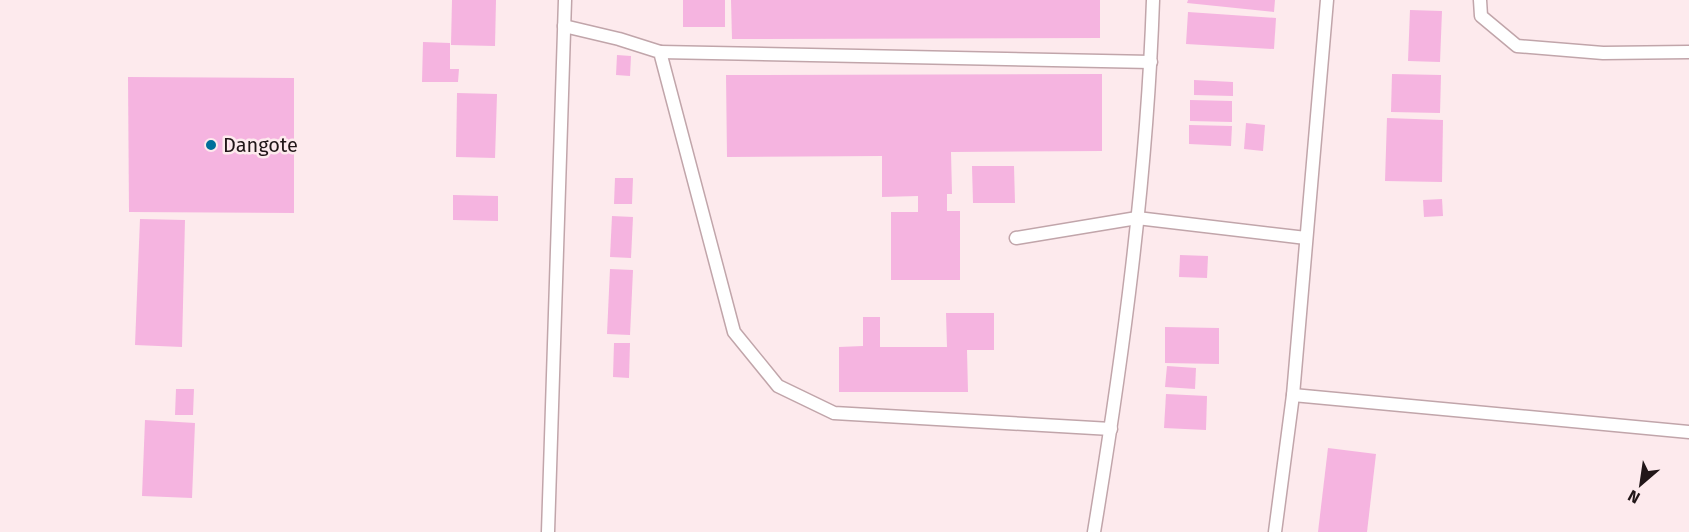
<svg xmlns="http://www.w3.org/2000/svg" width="1689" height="532" font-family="'Fira Sans',sans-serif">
<rect width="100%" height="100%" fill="#fdeaed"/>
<!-- building -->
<g fill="#f5b4e0">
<polygon points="452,0 496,0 495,46 451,45"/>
<rect x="683" y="0" width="42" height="27"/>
<polygon points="731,0 1100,0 1100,38 732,39"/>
<polygon points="1188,0 1275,0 1274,12 1187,3"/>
<polygon points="1410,10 1442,11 1440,62 1408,61"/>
<polygon points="1188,12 1276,18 1274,49 1186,44"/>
<polygon points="423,42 450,43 450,69 459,69 458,82 422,82"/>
<polygon points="617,55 631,56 630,76 616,75"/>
<polygon points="1102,74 1102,151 951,152 952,194 947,194 947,211 960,211 960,280 891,280 891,212 918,212 918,196 882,197 882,156 727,157 726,75"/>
<polygon points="1392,74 1441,75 1440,113 1391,112"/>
<polygon points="128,77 294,78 294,213 129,212"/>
<polygon points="1194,80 1233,82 1233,96 1194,95"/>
<polygon points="457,93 497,94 495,158 456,157"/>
<polygon points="1190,100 1232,101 1232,122 1190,121"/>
<polygon points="1387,118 1443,120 1442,182 1385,181"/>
<polygon points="1246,123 1265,125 1263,151 1244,149"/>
<polygon points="1189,125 1232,126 1231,146 1189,144"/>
<polygon points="972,166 1014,166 1015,203 973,203"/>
<polygon points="615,178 633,178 632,204 614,204"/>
<polygon points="453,195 498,196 498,221 453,220"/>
<polygon points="1442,199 1443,216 1424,217 1423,200"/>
<polygon points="612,216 633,217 631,258 610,257"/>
<polygon points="140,219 185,220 182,347 135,345"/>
<polygon points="1180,255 1208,256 1207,278 1179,277"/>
<polygon points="610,269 633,270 630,335 607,334"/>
<polygon points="946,313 994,313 994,350 967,350 968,392 839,392 839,347 863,346 863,317 880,317 880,347 947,347"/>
<polygon points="1165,327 1219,328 1219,364 1165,363"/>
<polygon points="614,343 630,343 629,378 613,377"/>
<polygon points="1167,366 1196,368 1195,389 1165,387"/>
<polygon points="176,389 194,389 193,415 175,415"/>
<polygon points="1166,394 1207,396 1206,430 1164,428"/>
<polygon points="145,420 195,423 192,498 142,496"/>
<polygon points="1328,448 1376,454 1367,532 1318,532"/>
</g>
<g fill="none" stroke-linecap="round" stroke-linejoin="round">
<!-- lane casing -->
<g stroke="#c1a5aa" stroke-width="15">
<g id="lane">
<polyline points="1480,0 1481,16 1517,46 1603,53 1689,52"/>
<polyline points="564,26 619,39 660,52 734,332 778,386 834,413 1111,429"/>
<polyline points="660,52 1151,62"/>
<polyline points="1016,238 1137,218 1306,238"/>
<polyline points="1293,395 1689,432"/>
<polyline points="548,532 565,0"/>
<path d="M1094,532c29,-176 53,-354 59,-532"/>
<polyline points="1275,532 1293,395 1327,0"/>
</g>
</g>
<!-- lane -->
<use href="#lane" stroke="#fff" stroke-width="12"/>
</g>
<!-- markers -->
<circle fill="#006f9a" stroke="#fdeaed" stroke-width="2" cx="211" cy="145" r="6"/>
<g text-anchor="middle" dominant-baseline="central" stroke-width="5" stroke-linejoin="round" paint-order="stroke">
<!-- poi labels -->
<g font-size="20" fill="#211618" stroke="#fdeaed" text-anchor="start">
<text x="223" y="145">Dangote</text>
</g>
</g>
<!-- north arrow -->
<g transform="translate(1641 484) rotate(209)" stroke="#fdeaed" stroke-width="4.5" paint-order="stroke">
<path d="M0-4.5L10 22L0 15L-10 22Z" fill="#211618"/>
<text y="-9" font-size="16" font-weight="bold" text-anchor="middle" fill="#211618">N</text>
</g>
</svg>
